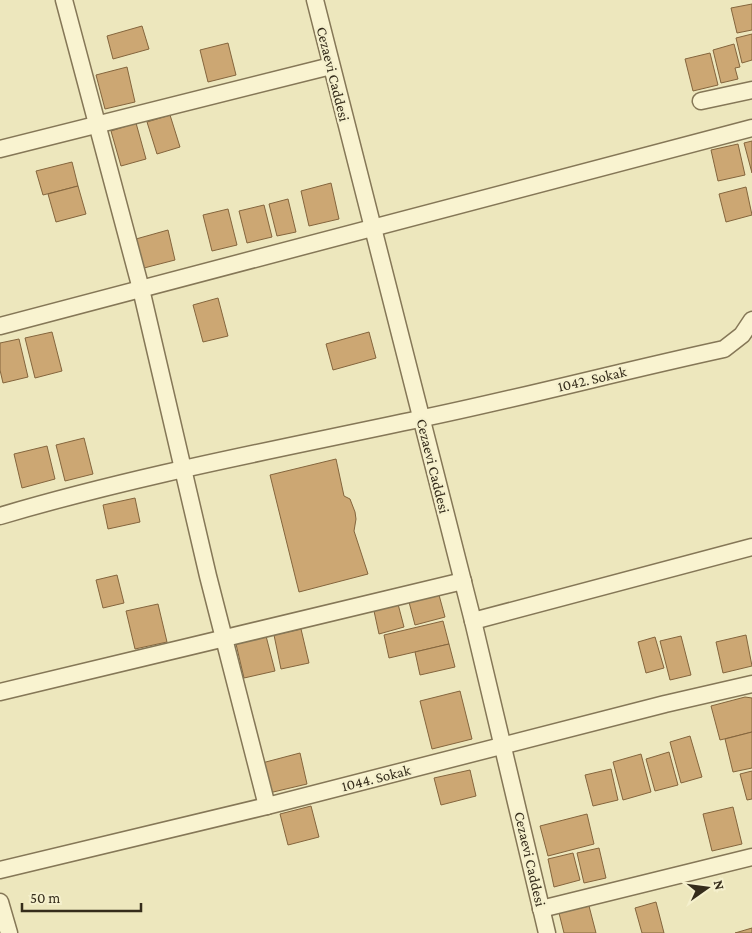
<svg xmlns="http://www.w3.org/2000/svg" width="752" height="933" font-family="'Crimson Pro',serif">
<rect width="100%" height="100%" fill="#ede7bd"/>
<!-- building -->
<g fill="#cca773" stroke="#84653d">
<polygon points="752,4 752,30 737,33 731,8"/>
<polygon points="142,26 149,49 113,59 107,36"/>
<polygon points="752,34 752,60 742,63 736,38"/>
<polygon points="228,43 236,75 208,82 200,50"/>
<polygon points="734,44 740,67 735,68 738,79 721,83 713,50"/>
<polygon points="710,53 718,85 693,91 685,59"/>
<polygon points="127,67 135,102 105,109 96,75"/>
<polygon points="170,115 180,147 157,154 147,122"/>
<polygon points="136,123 146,159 121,166 111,131"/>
<polygon points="752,141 752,173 744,143"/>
<polygon points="738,144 745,175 718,181 711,150"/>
<polygon points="72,162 78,186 43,195 36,171"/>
<polygon points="331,183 339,219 309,226 301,191"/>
<polygon points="78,186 86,214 56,222 48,194"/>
<polygon points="746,187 752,215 726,222 719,194"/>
<polygon points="288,199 296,232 277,236 269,204"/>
<polygon points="264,205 272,237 247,243 239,211"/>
<polygon points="228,209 237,245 212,251 203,215"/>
<polygon points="168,230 175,260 144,268 136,239"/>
<polygon points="218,298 228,336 203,342 193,305"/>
<polygon points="52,332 62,371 35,378 25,338"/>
<polygon points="369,332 376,358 333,370 326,344"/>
<polygon points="19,339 28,377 3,383 0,370 0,343"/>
<polygon points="84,438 93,474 65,481 56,445"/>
<polygon points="47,446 55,479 22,488 14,454"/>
<polygon points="336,459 344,496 350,499 355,512 356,519 354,531 368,574 299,592 270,475"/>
<polygon points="135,498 140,522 108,529 103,505"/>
<polygon points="117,575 124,603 103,608 96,580"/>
<polygon points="439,595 445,617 415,625 409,602"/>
<polygon points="158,604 167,642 135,649 126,611"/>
<polygon points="398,604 404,627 379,634 374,611"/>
<polygon points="443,621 449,644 389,658 384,635"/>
<polygon points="301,629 309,663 281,669 274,635"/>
<polygon points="746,635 752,666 723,673 716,642"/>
<polygon points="266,636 275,671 244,678 236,644"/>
<polygon points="681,636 691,675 670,680 660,641"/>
<polygon points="655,637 664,668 646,673 638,642"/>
<polygon points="449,644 455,667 420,675 415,652"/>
<polygon points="460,691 472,739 432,749 420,701"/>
<polygon points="745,697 752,698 752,732 720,740 711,706"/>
<polygon points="752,732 752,768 733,772 725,739"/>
<polygon points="690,736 702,777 681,783 670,742"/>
<polygon points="669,752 678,785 655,791 646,759"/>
<polygon points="300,753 307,784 269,793 262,763"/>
<polygon points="641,754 651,792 623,800 613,762"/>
<polygon points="611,769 618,800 593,806 585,775"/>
<polygon points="470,770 476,796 441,805 434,778"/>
<polygon points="752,771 752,799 747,800 740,774"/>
<polygon points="311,806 319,837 288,845 280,814"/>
<polygon points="733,807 742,844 712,851 703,814"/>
<polygon points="587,814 594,844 548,856 540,826"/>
<polygon points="599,848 606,878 584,883 577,853"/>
<polygon points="573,853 580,880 554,887 548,859"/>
<polygon points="656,902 664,933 642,933 635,908"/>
<polygon points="589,906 596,933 564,933 559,913"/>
<polygon points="752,928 752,933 735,933"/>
</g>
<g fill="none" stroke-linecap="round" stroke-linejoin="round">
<!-- minor casing -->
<g stroke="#857757" stroke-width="19">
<g id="minor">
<polyline points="64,0 141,289 208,576 267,806"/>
<polyline points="315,0 473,621 547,933"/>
<polyline points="701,101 752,90"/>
<polyline points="0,149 331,66"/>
<polyline points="0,326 752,128"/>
<path d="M0,516c138,-41 279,-67 419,-97 102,-21 203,-48 305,-70l18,-14 10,-15"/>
<polyline points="473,621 752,547"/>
<polyline points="0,692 463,581"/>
<polyline points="0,870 267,806 665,704 752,684"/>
<polyline points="0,902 9,933"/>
<polyline points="541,909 752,857"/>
</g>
</g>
<!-- minor -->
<use href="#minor" stroke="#f9f3d0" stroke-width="16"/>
</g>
<g text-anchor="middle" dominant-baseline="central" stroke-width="4.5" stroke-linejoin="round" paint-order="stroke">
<!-- street labels -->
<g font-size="15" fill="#352c1b" stroke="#f5f0cd">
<text transform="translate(333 74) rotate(76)">Cezaevi Caddesi</text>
<text transform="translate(592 379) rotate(-13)">1042. Sokak</text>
<text transform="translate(433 466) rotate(76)">Cezaevi Caddesi</text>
<text transform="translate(376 778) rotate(-14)">1044. Sokak</text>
<text transform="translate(530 859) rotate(77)">Cezaevi Caddesi</text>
</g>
</g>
<!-- north arrow -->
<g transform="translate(707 888) rotate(76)" stroke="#f5f0cd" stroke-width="4" paint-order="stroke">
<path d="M0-4L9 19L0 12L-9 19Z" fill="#352c1b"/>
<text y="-8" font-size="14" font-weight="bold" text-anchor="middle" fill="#352c1b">N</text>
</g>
<!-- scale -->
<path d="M22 903v8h119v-8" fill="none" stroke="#352c1b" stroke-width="2.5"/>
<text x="30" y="903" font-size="15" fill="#352c1b" stroke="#f5f0cd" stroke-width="4" paint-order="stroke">50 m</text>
</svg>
